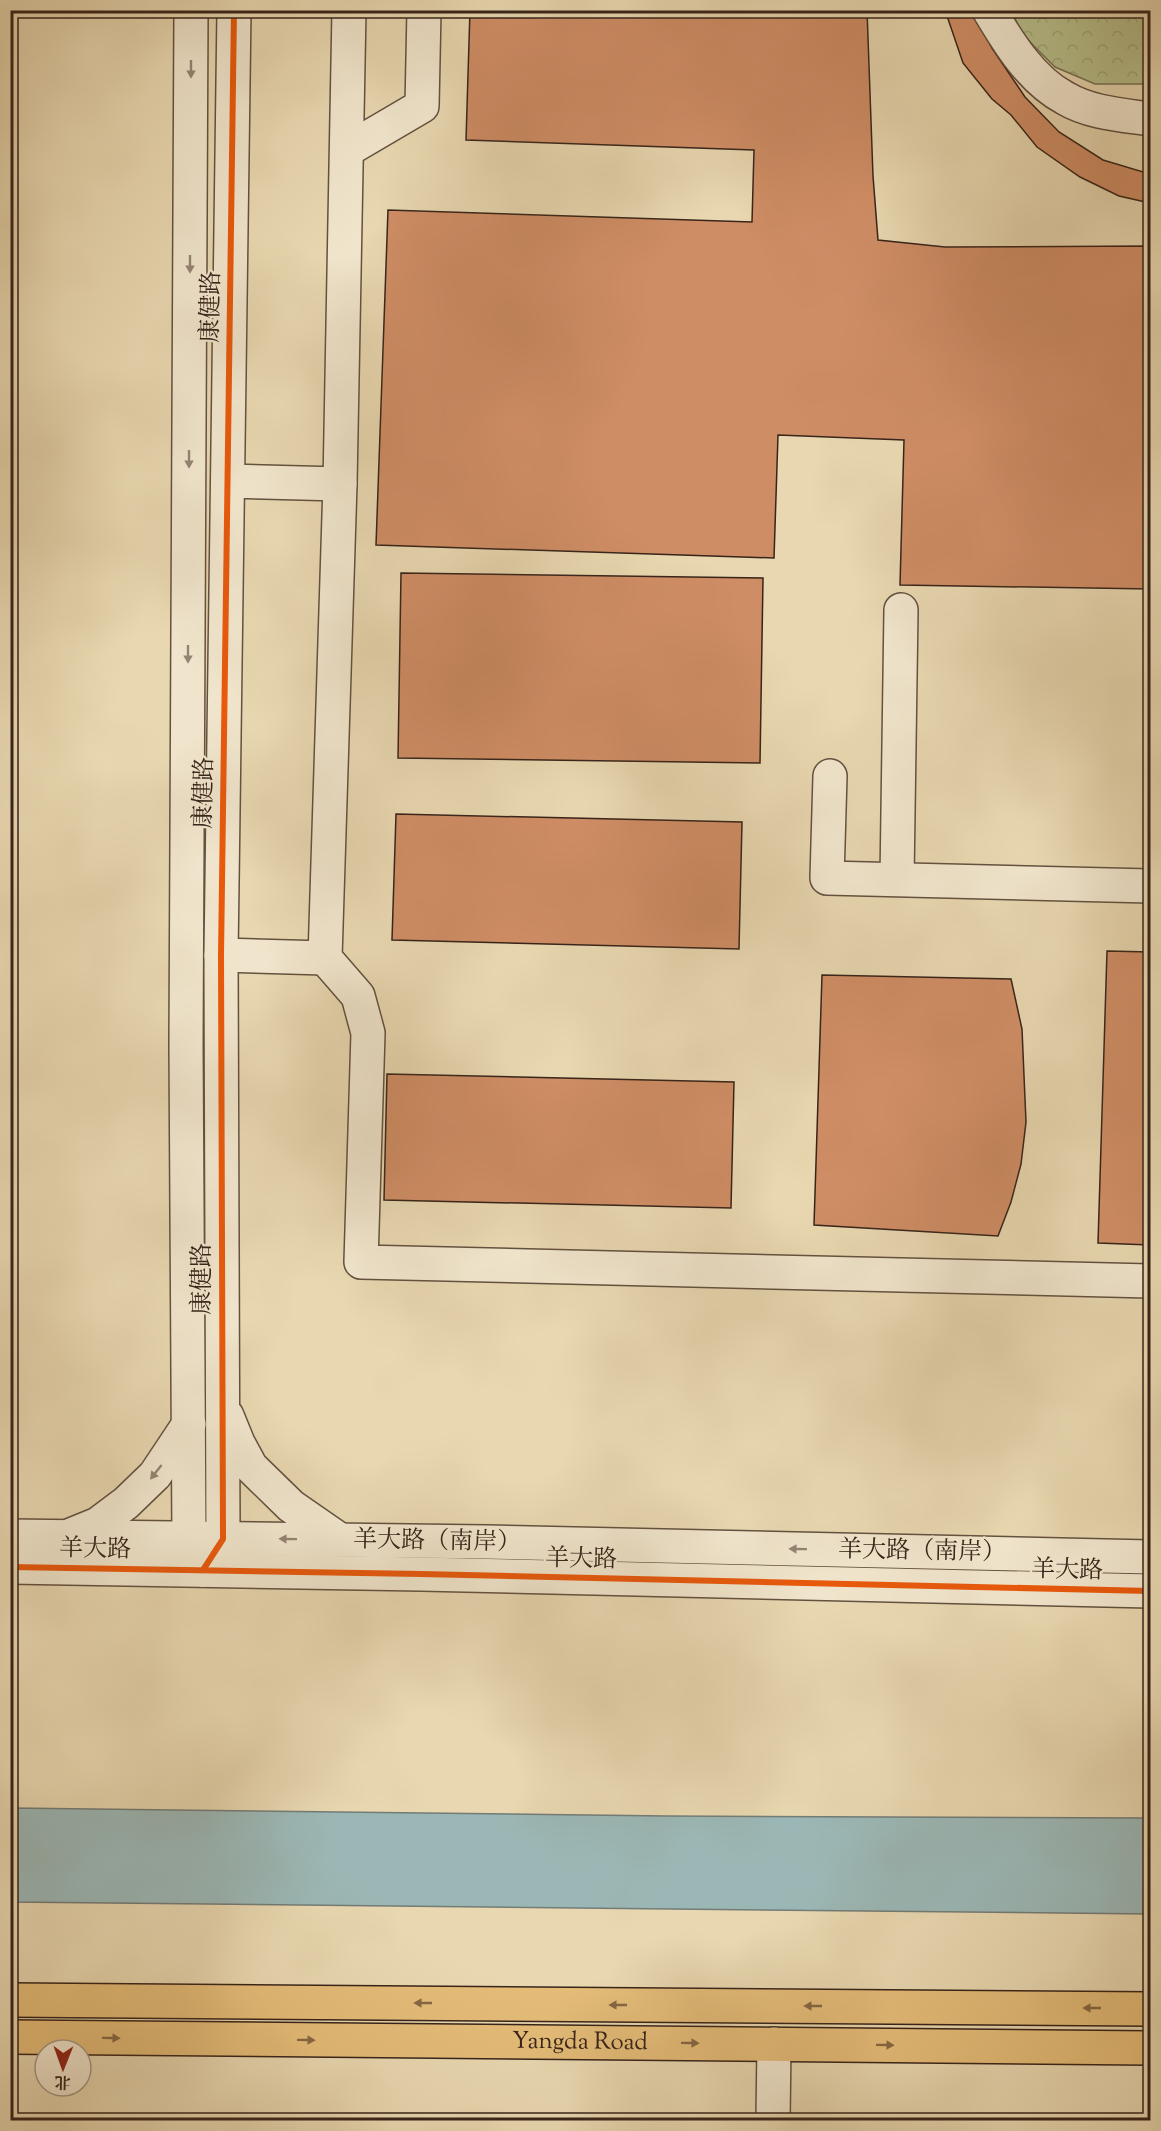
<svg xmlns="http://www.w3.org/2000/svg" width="1161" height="2131" font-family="'Sorts Mill Goudy','Noto Serif SC',serif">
<defs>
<pattern id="forest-crowns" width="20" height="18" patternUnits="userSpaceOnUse" patternTransform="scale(1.5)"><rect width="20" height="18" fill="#b6be8b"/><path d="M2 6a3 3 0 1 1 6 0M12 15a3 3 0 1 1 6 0" fill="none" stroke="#9da377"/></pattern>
</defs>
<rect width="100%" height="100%" fill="#e8d7b0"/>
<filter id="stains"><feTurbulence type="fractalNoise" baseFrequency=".00333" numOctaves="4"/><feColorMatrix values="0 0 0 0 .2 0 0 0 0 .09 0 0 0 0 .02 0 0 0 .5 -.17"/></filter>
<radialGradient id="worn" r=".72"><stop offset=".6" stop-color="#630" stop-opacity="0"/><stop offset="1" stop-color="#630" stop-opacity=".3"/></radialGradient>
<!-- forest -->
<polygon fill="url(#forest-crowns)" stroke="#767152" stroke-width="1.5" points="1008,11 1150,11 1150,84 1095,84 1055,67 1023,35"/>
<!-- water -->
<polygon fill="#9bb7b5" stroke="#737c77" stroke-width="1.5" points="11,1808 666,1816 1150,1818 1150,1914 11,1902"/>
<!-- building -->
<g fill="#cf8d65" stroke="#37241a" stroke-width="1.5">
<polygon points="470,10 867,10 873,176 878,240 945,247 1150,246 1150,589 900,585 904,440 778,435 774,558 376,545 388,210 752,222 754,150 466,140"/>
<polygon points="945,10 972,10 992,48 1025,97 1059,132 1103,160 1150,174 1150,203 1119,196 1080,177 1037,147 1011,115 992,99 963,63"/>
<polygon points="401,573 763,578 760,763 398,758"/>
<polygon points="396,814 742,822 739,949 392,940"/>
<polygon points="1107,951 1150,952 1150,1245 1098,1243"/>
<polygon points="822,975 1011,979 1022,1029 1026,1122 1021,1164 1011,1202 998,1236 814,1225"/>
<polygon points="387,1074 734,1082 731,1208 384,1200"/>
</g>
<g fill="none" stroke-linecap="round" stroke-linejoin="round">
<!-- minor casing -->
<g stroke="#635140" stroke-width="36">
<g id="minor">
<polyline points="191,10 186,1045 189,1538 203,1570"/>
<path d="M989,10c19,32 42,70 76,88 25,15 57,17 85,21"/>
<polyline points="347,150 422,106 424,10"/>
<polyline points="228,481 340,484 349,10"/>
<polyline points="340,484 325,958 358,996 368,1033 361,1262 1150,1281"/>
<polyline points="830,776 827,878 1150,886"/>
<polyline points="897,879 901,610"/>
<polyline points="221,955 325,958"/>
<polyline points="227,1416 238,1443 251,1467 291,1506 340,1540"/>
<polyline points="71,1535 98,1524 126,1503 155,1475 189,1424"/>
<polyline points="10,1536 487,1542 1150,1557"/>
<polyline points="10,1567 421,1574 1150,1591"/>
<polyline points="203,1570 223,1539 221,955 234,10"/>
<polyline points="773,2120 774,2044"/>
</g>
</g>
<!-- major casing -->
<g stroke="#37241a" stroke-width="36">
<g id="major">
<polyline points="10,2000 1150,2009"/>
<path id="s1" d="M10,2037l1140,11"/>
</g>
</g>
<!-- minor -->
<use href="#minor" stroke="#f0e5cc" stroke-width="33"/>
<!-- major -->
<use href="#major" stroke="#e4bc78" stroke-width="33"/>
<!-- cycleway casing -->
<g stroke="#f0e5cc" stroke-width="10">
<g id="cycleway">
<polyline points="10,1567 421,1574 1150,1591"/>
<polyline points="203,1570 223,1539 221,955 234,10"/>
</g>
</g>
<!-- cycleway -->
<use href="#cycleway" stroke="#e8590c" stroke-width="6"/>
</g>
<!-- one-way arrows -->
<defs><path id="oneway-solid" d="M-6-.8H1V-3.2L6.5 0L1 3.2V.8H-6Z" transform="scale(1.5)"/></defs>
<g fill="#948473">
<use href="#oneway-solid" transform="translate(191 69) rotate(90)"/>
<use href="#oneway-solid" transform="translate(190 264) rotate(90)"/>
<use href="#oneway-solid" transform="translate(189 459) rotate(90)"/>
<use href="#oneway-solid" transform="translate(188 654) rotate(90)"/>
<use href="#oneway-solid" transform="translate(156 1472) rotate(128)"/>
<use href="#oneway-solid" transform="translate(288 1539) rotate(-179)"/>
<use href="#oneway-solid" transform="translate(798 1549) rotate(-179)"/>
</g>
<g fill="#856844">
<use href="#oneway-solid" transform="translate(423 2003) rotate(-180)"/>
<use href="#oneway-solid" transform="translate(618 2005) rotate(-180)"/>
<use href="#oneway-solid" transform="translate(813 2006) rotate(-180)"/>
<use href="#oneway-solid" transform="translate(1092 2008) rotate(-180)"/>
<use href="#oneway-solid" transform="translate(111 2038) rotate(1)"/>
<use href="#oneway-solid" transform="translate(306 2040) rotate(1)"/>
<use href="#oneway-solid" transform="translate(690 2043) rotate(1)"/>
<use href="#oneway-solid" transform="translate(885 2045) rotate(1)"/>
</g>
<g text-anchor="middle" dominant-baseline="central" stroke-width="4.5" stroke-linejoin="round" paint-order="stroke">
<!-- street labels -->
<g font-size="24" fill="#37241a" stroke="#f0e5cc">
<text transform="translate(212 307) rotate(-89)">康健路</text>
<text transform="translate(205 793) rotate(-89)">康健路</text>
<text transform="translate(203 1279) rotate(-90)">康健路</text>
<text transform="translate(437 1542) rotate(1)">羊大路（南岸）</text>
<text transform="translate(95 1550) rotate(1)">羊大路</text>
<text transform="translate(922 1552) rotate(1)">羊大路（南岸）</text>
<text transform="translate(581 1560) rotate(1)">羊大路</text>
<text transform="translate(1067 1571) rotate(1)">羊大路</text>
<text stroke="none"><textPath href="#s1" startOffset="570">Yangda Road</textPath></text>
</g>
</g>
<!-- margin -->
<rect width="1161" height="2131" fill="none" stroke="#e8d7b0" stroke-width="36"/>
<rect x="12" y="12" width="1137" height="2107" fill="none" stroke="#37241a" stroke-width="3"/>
<rect x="18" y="18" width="1125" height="2095" fill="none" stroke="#37241a" stroke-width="1.5"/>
<!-- north arrow -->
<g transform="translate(63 2068) rotate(181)"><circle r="28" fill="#f0e5cc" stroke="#a69885" stroke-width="1.5"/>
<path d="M0-4.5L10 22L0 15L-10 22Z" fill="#8f2418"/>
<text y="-9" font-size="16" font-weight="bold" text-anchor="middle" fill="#37241a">北</text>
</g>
<rect width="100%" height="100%" filter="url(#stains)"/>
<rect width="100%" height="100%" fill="url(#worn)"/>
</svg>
